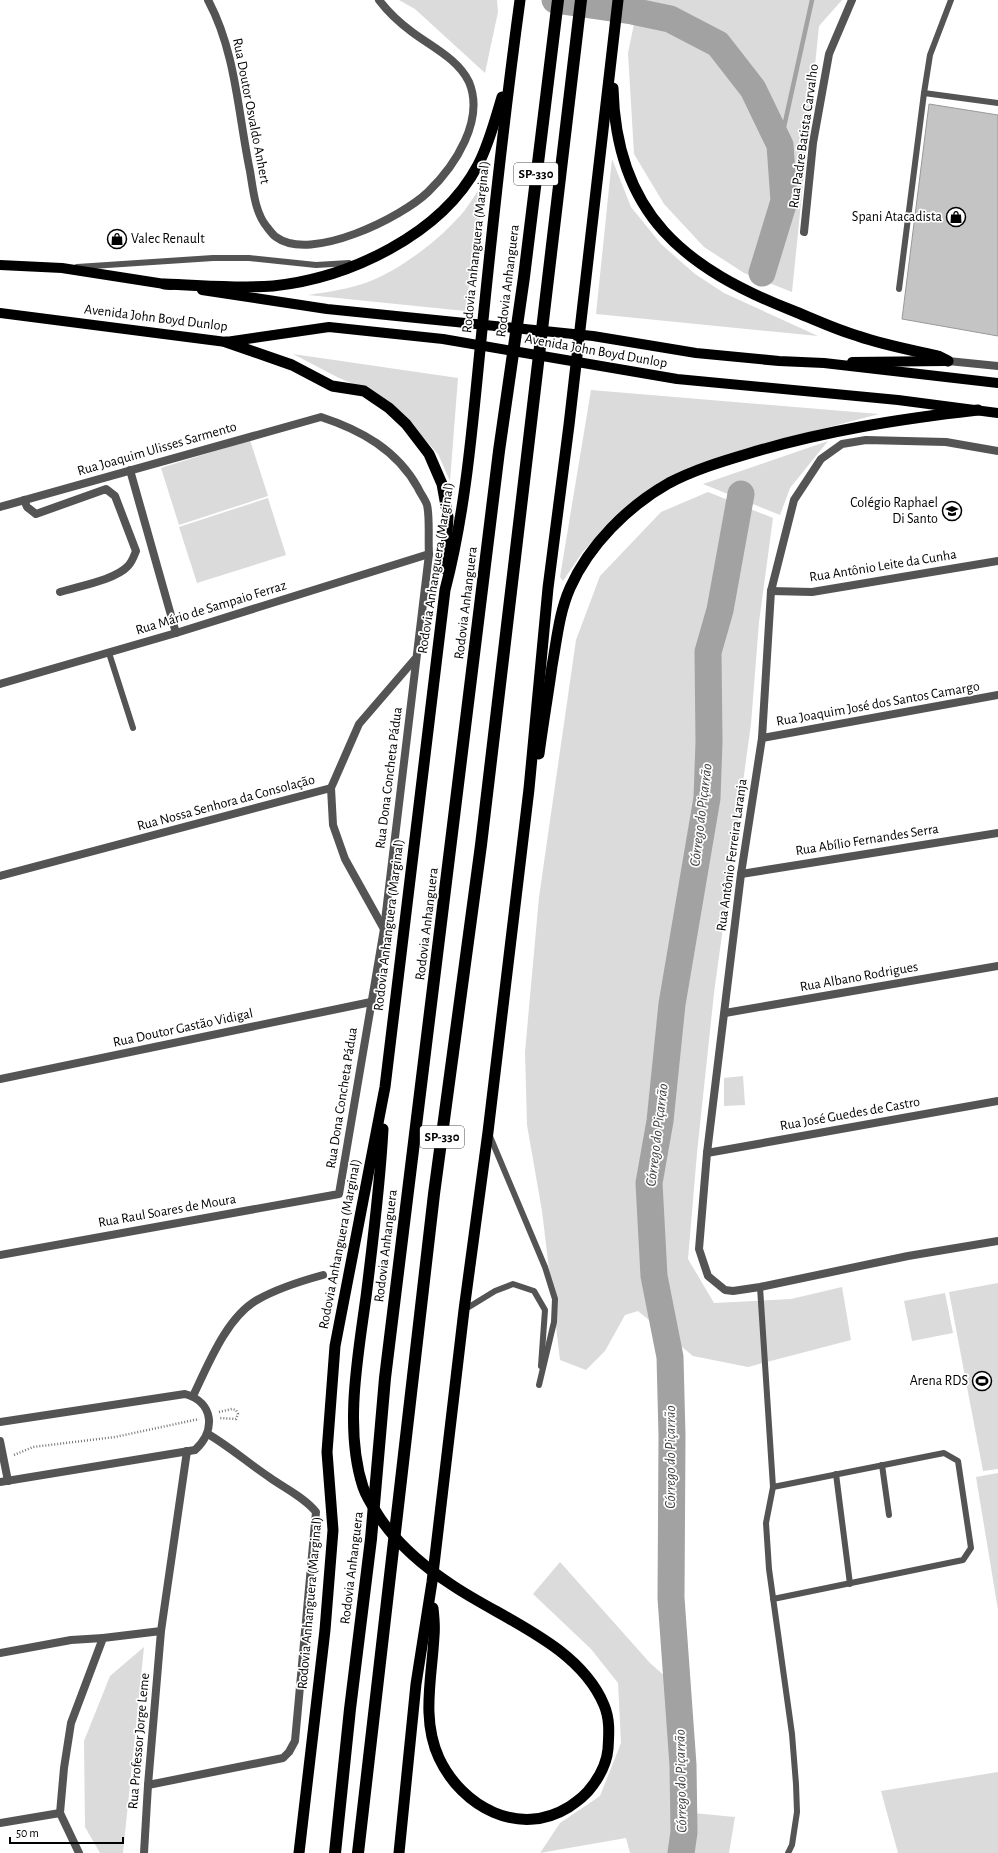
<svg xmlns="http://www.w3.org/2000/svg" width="998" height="1853" font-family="'Alegreya Sans',sans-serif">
<rect width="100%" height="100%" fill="#fff"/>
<!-- green -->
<g fill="#dbdbdb">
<polygon points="399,0 497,0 498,12 485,73 415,9"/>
<polygon points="639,0 842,0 819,26 792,292 744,273 704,247 664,204 634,154 628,53"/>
<polygon points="612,159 631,207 661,244 695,274 724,293 818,336 596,314"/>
<path d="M486,179l-21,132 -157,-16c20,-3 41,-6 60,-13 34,-13 74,-44 97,-72 7,-10 14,-21 21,-31z"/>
<polygon points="293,354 458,378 450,481 438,454 408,421 360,387 337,377"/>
<polygon points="591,390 879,414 742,450 645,492 614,517 582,553 563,581 560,577"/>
<polygon points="250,440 268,496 179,525 161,468"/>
<polygon points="828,441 790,488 780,515 703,484"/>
<polygon points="708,492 773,518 759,622 751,724 714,993 697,1153 688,1259 714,1303 791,1299 842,1287 851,1340 748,1367 693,1356 638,1311 625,1315 605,1351 586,1370 560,1360 542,1211 527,1125 525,1052 539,897 576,640 600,576 661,512"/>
<polygon points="268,498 286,555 197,583 179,527"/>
<polygon points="743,1076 745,1105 724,1106 724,1078"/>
<polygon points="998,1283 998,1469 983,1471 949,1292"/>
<polygon points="945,1293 953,1333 912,1341 904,1301"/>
<polygon points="998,1473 998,1610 976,1477"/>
<polygon points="560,1562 650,1663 667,1678 673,1811 735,1817 729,1853 630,1853 626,1838 540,1853 560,1823 600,1796 621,1743 618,1683 591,1649 533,1594"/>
<polygon points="144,1647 123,1853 100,1853 85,1827 84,1741 110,1676"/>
<polygon points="998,1772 998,1853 898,1853 881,1791"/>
</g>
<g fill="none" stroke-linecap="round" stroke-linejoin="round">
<!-- stream -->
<polyline stroke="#a2a2a2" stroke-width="4.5" points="780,145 812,0"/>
<!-- river -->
<g stroke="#a2a2a2" stroke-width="27">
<polyline points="555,0 632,11 670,19 718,44 753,89 780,145 784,201 762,273"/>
<polyline points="681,1853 684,1832 683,1765 671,1598 672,1436 670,1357 654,1276 649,1183 660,1121 672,1004 707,798 709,742 708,652 720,610 741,494"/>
</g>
</g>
<!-- building -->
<polygon fill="#c4c4c4" stroke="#989898" points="929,104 998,115 998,336 902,319"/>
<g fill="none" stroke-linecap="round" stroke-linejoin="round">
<!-- path -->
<g stroke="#767676" stroke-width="2.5" stroke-dasharray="1 2" stroke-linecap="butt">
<polyline points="219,1412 232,1409 236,1410 238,1414 236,1419 219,1418"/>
<polyline points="14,1455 33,1447 115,1437 199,1419"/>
</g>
<!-- service -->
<g stroke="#545454" stroke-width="6">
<polyline points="951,0 930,55 924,93 998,103"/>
<polyline points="77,267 213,258 249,258 316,265 349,263"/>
<polyline points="899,289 924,93"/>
<polyline points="109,653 133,728"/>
<polyline points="489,1134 545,1267 555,1299 554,1322 539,1385"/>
<polyline points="760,1287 773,1487 766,1523 769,1569 792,1734 796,1784 797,1812 792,1845 788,1853"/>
<polyline points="464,1310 495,1291 513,1284 534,1291 545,1310 541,1366"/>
<polyline points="882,1465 889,1515"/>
<polyline points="836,1474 850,1584"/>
<polyline points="773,1487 944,1453 958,1461 971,1548 963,1560 773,1599"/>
</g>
<!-- minor -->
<g stroke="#545454" stroke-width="8">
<path d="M208,0c28,52 30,114 42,171 3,18 5,42 17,56 3,4 6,8 9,10 35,26 126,-20 152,-45 27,-26 57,-72 41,-110 -11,-23 -37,-35 -57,-50 -12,-9 -24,-20 -33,-32"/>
<polyline points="804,232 813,143 829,54 852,0"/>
<polyline points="998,451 946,442 866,440 842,444 821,459 794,500 771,591 762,738 741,874 707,1153 699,1249 708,1276 725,1290 733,1291 760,1287 908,1256 998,1241"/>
<polyline points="130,470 176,633"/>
<path d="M24,500l3,7 9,7 70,-25 9,7 21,55c-2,5 -4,11 -8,15 -13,14 -49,20 -68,26"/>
<path d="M0,507l321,-90c40,13 76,33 97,71 2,5 7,11 9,17 3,12 1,36 2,49l-45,375 -45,265 -339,61"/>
<polyline points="771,591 812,592 998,561"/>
<polyline points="0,684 176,633 429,554"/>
<polyline points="762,738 998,695"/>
<polyline points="331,788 333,825 345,859 384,929"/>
<polyline points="741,874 998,833"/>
<polyline points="0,876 331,788 359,724 415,659"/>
<polyline points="725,1013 998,966"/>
<polyline points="0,1079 371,1002"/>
<polyline points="707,1153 998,1101"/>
<path d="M193,1396c15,-31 33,-78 64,-96 21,-12 44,-19 66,-25"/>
<polyline points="0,1441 8,1481"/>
<polyline points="0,1653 71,1640 103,1638"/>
<path d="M148,1785l135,-27 6,-6 6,-11 21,-229c-12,-15 -32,-24 -47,-35 -21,-14 -39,-30 -61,-43"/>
<polyline points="0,1823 60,1813"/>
<polyline points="79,1853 60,1813 64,1768 71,1723 103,1638 161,1631 187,1451"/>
<polyline points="144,1853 148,1785 161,1631"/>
</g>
<!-- tertiary -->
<g stroke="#545454" stroke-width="8">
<polyline points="948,361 998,366"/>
<path d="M0,1422l185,-28c29,8 31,37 10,56l-195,32"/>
</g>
<!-- primary -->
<g stroke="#000" stroke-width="10">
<polyline points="0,265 62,268 171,285"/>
<polyline points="202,290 327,309 593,336 696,353 779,361 824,363 998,383"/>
<polyline points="0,313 226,342 329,327 443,339 677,379 898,400 998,413"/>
<polyline points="852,362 946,361"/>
</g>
<!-- trunk -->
<g stroke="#000" stroke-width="11">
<path d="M613,88c3,127 72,181 183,224 20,8 41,18 62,24 26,9 53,14 80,20l10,5"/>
<path d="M164,284c36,1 74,5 109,2 76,-8 168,-51 205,-121 11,-21 17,-45 24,-68"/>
<polyline points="226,342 292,365 332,386 364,391 389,408 406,424 429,454 442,484 448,517 445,569"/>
<path d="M539,754c4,-30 9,-59 13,-88 5,-27 7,-53 18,-78 19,-43 58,-82 99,-105 25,-13 51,-21 78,-29 76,-23 152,-35 231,-44"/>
<path d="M383,1129c-3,57 -10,112 -17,168 -8,59 -22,132 -3,190 4,12 12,23 19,34 18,25 44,47 70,64 50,34 127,60 152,120 6,14 5,28 4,44 -1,12 -7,25 -15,36 -7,10 -14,15 -24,22 -50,31 -107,0 -130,-49 -18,-39 -7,-81 -5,-122 1,-9 0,-19 -1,-28"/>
<path d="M299,1853l26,-223 8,-100 -6,-78 8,-106 50,-259 60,-497c22,-84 28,-173 37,-260 11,-110 23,-220 38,-330"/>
<polyline points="399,1853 416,1684 432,1582 464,1310 488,1132 529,789 548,588 569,425 618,0"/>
</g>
<!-- motorway -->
<g stroke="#000" stroke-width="12">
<polyline points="335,1853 350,1709 371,1539 385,1378 499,451 524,277 558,0"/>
<polyline points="358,1853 434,1194 481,845 581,0"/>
</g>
</g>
<!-- icons -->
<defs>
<g id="shop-ring" transform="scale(1)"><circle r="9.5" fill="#fff" stroke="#000" stroke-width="1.5"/><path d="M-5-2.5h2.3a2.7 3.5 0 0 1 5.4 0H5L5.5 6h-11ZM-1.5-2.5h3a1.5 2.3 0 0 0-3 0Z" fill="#000"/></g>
<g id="school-ring" transform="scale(1)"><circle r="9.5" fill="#fff" stroke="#000" stroke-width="1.5"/><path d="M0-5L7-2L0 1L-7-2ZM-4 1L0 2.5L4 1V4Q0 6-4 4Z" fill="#000"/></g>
<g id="stadium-ring" transform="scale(1)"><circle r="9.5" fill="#fff" stroke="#000" stroke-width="1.5"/><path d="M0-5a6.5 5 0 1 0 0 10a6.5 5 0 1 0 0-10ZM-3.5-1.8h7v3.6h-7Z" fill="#000"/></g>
</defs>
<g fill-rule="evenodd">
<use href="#shop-ring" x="956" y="217"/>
<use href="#shop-ring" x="117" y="239"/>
<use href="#school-ring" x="952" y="511"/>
<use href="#stadium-ring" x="982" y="1381"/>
</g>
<g text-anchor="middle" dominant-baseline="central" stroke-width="3.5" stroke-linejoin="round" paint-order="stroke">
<!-- shield labels -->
<g fill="#fff" stroke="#4c4c4c" stroke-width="1">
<rect x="514" y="163" width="44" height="22" rx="3"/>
<rect x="420" y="1126" width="44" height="22" rx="3"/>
</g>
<g font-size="13" font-weight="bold" fill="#000">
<text x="536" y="174">SP-330</text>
<text x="442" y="1137">SP-330</text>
</g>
<!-- street labels -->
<g font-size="14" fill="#000" stroke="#fff">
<text transform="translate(251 111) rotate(79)">Rua Doutor Osvaldo Anhert</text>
<text transform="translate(804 136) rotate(-82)">Rua Padre Batista Carvalho</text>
<text transform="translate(476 247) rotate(-84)">Rodovia Anhanguera (Marginal)</text>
<text transform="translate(508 281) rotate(-83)">Rodovia Anhanguera</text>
<text transform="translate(156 318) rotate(7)">Avenida John Boyd Dunlop</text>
<text transform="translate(596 351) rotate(10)">Avenida John Boyd Dunlop</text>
<text transform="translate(157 449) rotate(-16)">Rua Joaquim Ulisses Sarmento</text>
<text transform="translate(883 566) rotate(-9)">Rua Antônio Leite da Cunha</text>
<text transform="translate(436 568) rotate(-81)">Rodovia Anhanguera (Marginal)</text>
<text transform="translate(466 603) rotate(-83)">Rodovia Anhanguera</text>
<text transform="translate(211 608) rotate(-17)">Rua Mário de Sampaio Ferraz</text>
<text transform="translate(878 704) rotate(-10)">Rua Joaquim José dos Santos Camargo</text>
<text transform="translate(389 778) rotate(-83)">Rua Dona Concheta Pádua</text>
<text transform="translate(226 803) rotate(-15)">Rua Nossa Senhora da Consolação</text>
<text transform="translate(867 840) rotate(-9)">Rua Abílio Fernandes Serra</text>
<text transform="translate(732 855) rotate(-82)">Rua Antônio Ferreira Laranja</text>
<text transform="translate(427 924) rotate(-83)">Rodovia Anhanguera</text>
<text transform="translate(389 925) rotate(-83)">Rodovia Anhanguera (Marginal)</text>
<text transform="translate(859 977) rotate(-10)">Rua Albano Rodrigues</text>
<text transform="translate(183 1028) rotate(-12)">Rua Doutor Gastão Vidigal</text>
<text transform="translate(342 1098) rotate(-81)">Rua Dona Concheta Pádua</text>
<text transform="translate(850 1114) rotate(-10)">Rua José Guedes de Castro</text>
<text transform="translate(167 1211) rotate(-10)">Rua Raul Soares de Moura</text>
<text transform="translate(340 1244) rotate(-79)">Rodovia Anhanguera (Marginal)</text>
<text transform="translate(386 1246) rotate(-83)">Rodovia Anhanguera</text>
<text transform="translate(352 1568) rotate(-83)">Rodovia Anhanguera</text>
<text transform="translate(310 1603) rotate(-85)">Rodovia Anhanguera (Marginal)</text>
<text transform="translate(139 1741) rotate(-85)">Rua Professor Jorge Leme</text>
</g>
<!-- poi labels -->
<g font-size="14" fill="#000" stroke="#fff" text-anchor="end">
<text x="942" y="217">Spani Atacadista</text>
<text x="131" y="239" text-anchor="start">Valec Renault</text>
<text x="938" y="503">Colégio Raphael<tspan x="938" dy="16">Di Santo</tspan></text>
<text x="968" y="1381">Arena RDS</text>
</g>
<!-- water labels -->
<g font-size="15" font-style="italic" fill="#434343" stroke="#fff">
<text transform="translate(701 815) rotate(-83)">Córrego do Piçarrão</text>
<text transform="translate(657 1135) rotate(-83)">Córrego do Piçarrão</text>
<text transform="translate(670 1457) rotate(-90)">Córrego do Piçarrão</text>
<text transform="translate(681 1781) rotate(-91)">Córrego do Piçarrão</text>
</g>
</g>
<!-- scale -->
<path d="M10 1837v6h113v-6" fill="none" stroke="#000000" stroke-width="2"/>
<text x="16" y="1837" font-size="12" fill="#000000" stroke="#ffffff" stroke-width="3" paint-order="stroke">50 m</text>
</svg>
